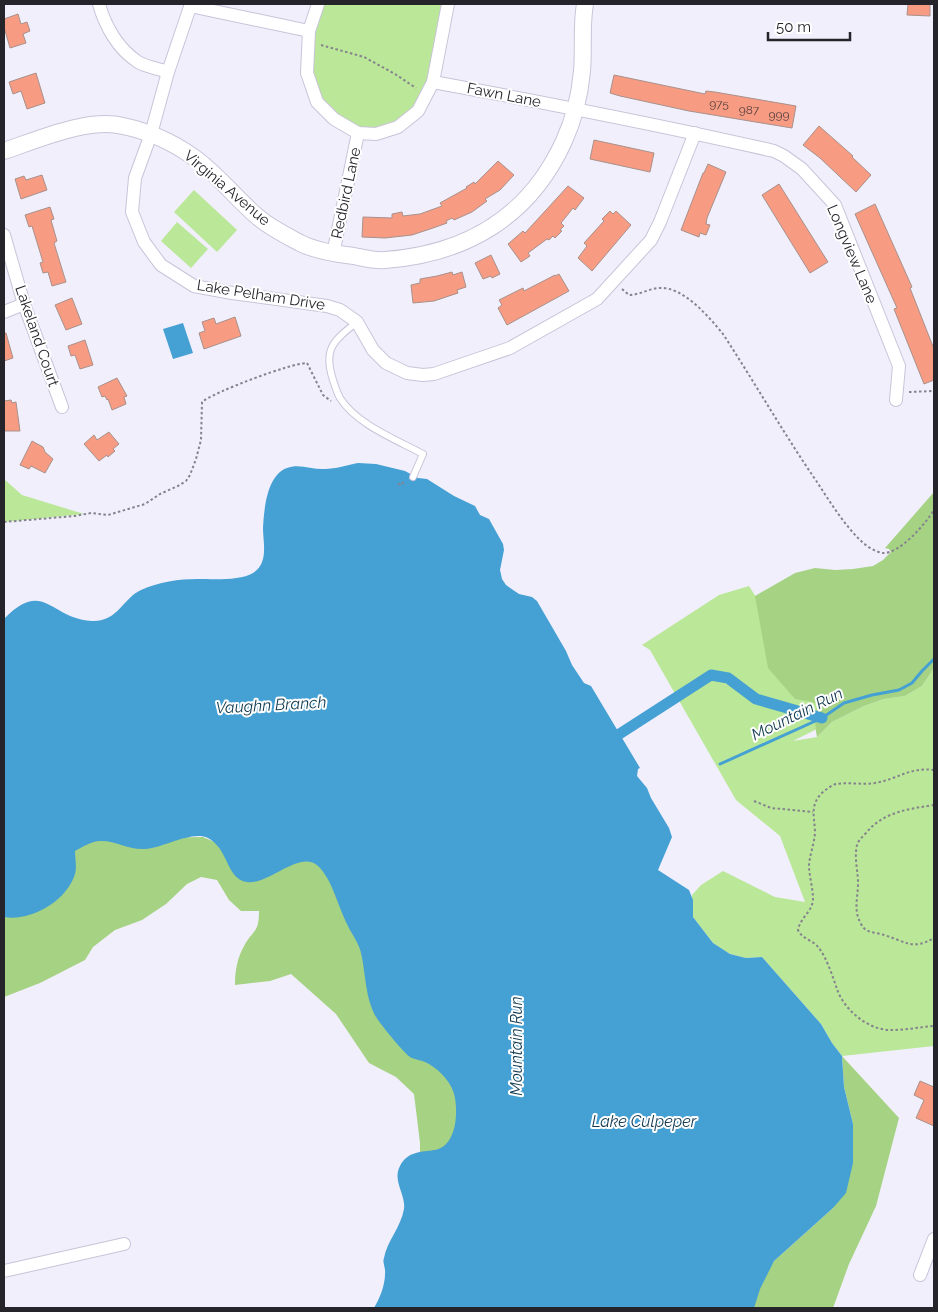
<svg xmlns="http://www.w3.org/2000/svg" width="938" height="1312" font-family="Raleway,sans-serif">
<rect width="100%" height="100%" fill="#f2effd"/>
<!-- green -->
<g fill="#bae798">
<polygon points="318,4 448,4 433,82 418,111 376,134 328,113 307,73"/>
<polygon points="194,190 237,230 217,252 174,212"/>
<polygon points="177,222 208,249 191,268 161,241"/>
<polygon points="4,479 22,495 84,514 4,522"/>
<polygon points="749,586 819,696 817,729 793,741 817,737 832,722 864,706 884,699 905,696 922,686 934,668 934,1046 842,1056 832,1043 821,1024 762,957 746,958 730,954 713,943 693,917 692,895 701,885 723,871 775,897 805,902 780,836 736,800 650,650 642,645 719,595"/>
</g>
<!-- forest -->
<g fill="#a5d283">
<path d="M934,492v176l-12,18 -17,10 -21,3 -20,7 -32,16 -15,15c-2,-11 -3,-22 1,-33l-10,-3 -13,-2 -27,-31 -13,-72 40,-23 20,-5 20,2 18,-1 20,-3 10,-6 8,-8 -2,-3 -4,-1z"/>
<path d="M203,837l21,9 80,12 18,9 112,196 22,22 2,28 -5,31 -33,14v-15l-6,-49 -18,-17 -27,-14 -33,-49 -45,-40 -21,7 -35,4c0,-14 2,-26 9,-39 9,-17 15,-12 15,-35h-18l-12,-11 -12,-20 -16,-3 -14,7 -21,20 -24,16 -27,10 -22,17 -8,13 -45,23 -36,14v-82l68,-60 4,-8 23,-8z"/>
<polygon points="842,1056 899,1118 876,1206 849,1264 833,1308 742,1308 774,1261 833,1208 853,1163 853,1124 844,1087"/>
</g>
<!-- water -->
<g fill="#45a0d4">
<polygon points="183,323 193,353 173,359 163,329"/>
<path d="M358,463l18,1 29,7 13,7 9,1 27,17 21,10 5,9 9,4 14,25 1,6 -4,20 2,9 4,6 13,9 13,3 5,4 29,50 6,14 12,18 7,3 49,82 -2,1 -1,7 10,12 4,10 18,30 3,9 -14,33 31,20 4,10v17l20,26 17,11 16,4 16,-1 59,67 11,19 10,13 2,31 9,37v39l-7,30 -13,15 -59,53 -14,28 -6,19h-380c6,-10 11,-23 11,-34 1,-6 -3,-11 -1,-16 3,-17 17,-31 20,-49 2,-15 -12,-28 -4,-43 8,-15 21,-14 35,-16 21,-4 23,-35 20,-52 -2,-14 -14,-27 -26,-34 -6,-4 -14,-4 -19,-7 -7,-5 -27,-30 -32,-37 -13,-19 -12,-46 -17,-67 -2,-10 -10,-20 -14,-29 -9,-18 -15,-45 -29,-58 -18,-17 -49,19 -71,16 -21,-3 -18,-33 -39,-44 -16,-8 -45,10 -63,11 -17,1 -29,-8 -43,-8 -9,-1 -20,6 -27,10 0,7 2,16 0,23 -8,27 -45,48 -71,43v-298c40,-41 46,0 88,2 26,1 31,-23 49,-31 17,-8 39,-11 56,-11 16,0 43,2 56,-6 16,-10 10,-30 10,-45 1,-19 4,-53 24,-60 12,-5 26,2 38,1 10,0 23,-4 33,-6z"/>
</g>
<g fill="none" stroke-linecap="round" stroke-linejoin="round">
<!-- stream -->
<polyline stroke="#45a0d4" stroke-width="3" points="720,764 822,718 844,703 872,695 899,690 912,683 922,671 934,659"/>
<!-- canal -->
<polyline stroke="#45a0d4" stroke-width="11" points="607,742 711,675 728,678 756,699 822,718"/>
</g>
<!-- building -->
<g fill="#f79b83" stroke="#a8918b">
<polygon points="908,4 930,4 930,16 907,15"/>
<polygon points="18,14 21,24 27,22 30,31 23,34 26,43 10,48 4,27 4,19"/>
<polygon points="36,73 45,103 27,109 21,91 13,94 9,82"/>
<polygon points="614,75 705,94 706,91 715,92 796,106 792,128 689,111 620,96 610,93"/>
<polygon points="819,126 853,156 852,157 871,175 856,192 820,158 803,145"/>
<polygon points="594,140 654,153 650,172 590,159"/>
<polygon points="498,161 514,175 500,190 485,199 487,201 472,212 454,220 452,218 446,221 447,223 433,228 412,235 385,238 362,237 363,217 392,218 392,214 402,212 403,216 420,214 442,206 440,203 467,188 466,187 474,182 475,184"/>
<polygon points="708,164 726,172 707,218 706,224 710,225 706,235 700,233 699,237 681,230 703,173 704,173"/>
<polygon points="42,175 47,190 21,199 15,179 24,176 26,180"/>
<polygon points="779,184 828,262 810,273 762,195"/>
<polygon points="568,186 584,198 575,210 573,208 561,223 564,226 560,230 562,231 555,238 553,236 549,240 547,239 528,253 530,256 521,262 508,244 523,231 525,233"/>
<polygon points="875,204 912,287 910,288 934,349 934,380 924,384 894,309 897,308 855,214"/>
<polygon points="50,207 54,219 51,220 57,241 54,243 66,282 52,286 48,272 43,273 40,263 43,262 32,226 29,227 25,215"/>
<polygon points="610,211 613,214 616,211 631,225 592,271 578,258 587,246 584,243 604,221 602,219"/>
<polygon points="491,255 500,274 492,278 491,276 483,279 475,263"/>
<polygon points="452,272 453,275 462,272 466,287 457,290 458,293 434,301 413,303 411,285 420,283 420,279 437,276"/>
<polygon points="559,274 569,291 507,325 498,308 502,305 499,300 523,288 524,291 555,275 555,276"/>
<polygon points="72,298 82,324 66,330 55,305"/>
<polygon points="235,317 241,336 204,349 199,333 205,331 202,322 214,318 216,324"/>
<polygon points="4,333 6,333 13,358 4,361"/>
<polygon points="85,340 93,365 80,369 75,355 71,356 68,346"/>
<polygon points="117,378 127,396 124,397 126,404 112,410 108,399 107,400 105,396 102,397 98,387"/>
<polygon points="11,400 12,403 16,402 20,431 4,431 4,401"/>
<polygon points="109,432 119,444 113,449 115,451 108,457 107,455 99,461 84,444 94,435 97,440"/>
<polygon points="32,441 43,447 45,452 53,459 45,473 31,466 29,469 20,465"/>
<polygon points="920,1081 934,1087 934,1126 916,1118 924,1100 914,1095"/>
</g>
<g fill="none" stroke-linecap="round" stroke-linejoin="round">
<!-- service casing -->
<g stroke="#c8c4d9" stroke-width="8">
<path id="service" d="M357,322c-24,19 -34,27 -24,58 2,6 4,13 7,18 16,26 57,42 83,56l-10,23"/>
</g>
<!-- minor casing -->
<g stroke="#c8c4d9" stroke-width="14">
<g id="minor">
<path d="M99,4c6,22 19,45 39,58 9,5 21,7 30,10"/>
<polyline points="191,4 168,72 151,134 135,178 132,212 144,242 161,265 194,286 232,293 327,306 340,310 357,322 373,350 386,363 407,373 423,375 434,374 510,348 597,299 651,240 660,222 695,133"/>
<polyline points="318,4 309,31 307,73 317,102 334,119 358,133 376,134 398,127 418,111 433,82 448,4"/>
<polyline points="190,6 309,31"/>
<path d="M433,82c114,21 228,43 341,69l10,5 18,13 33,36 64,161 -3,34"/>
<polyline points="4,235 24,304 62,407"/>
<polyline points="333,254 358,133"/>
<polyline points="4,312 24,304"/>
<polyline points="4,1271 124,1244"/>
<polyline points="920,1275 934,1239"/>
</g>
</g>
<!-- tertiary casing -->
<g stroke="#c8c4d9" stroke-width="18">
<path id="tertiary" d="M4,151c33,-11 85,-34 119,-25 24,5 49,16 69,30 25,17 44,43 67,62 12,10 28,18 41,25 16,8 36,11 54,13 10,2 21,5 31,4 82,-6 145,-44 179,-119 10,-22 16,-47 18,-70 2,-22 -1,-45 3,-67"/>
</g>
<!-- path -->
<g stroke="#85838d" stroke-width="2" stroke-dasharray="2.5 2.5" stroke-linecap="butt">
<polyline points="321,45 364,57 395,74 416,88"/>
<path d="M622,289l7,6c10,0 19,-6 30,-7 24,-2 50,29 64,46 32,49 61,100 94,148 13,20 26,41 43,58 6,6 15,12 23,13 17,1 43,-30 51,-43"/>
<polyline points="909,392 934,391"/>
<polyline points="398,484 402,485 404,480"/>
<path d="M4,522l71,-6 16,-3 17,2 37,-11 15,-10 18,-8 8,-5 4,-6 6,-16 5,-19 1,-38c12,-10 89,-39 105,-39l16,32 8,6"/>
<path d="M934,770c-25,-3 -36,9 -59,13 -13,2 -26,-1 -39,1 -4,1 -9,5 -13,8 -13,12 -9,23 -8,39 0,11 -5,22 -6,34 0,11 4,23 4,34 0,12 -13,19 -15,31 4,9 15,10 20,17 9,11 14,28 19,42 7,21 32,42 55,41 14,0 28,-3 42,-4"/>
<polyline points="754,801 771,808 813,812"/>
<path d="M934,805c-26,4 -51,7 -68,28 -4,4 -8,8 -9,12 -3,14 1,25 1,38 0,15 -5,27 3,41 5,10 15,8 23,11 21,6 28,16 50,3"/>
</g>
<!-- service -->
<use href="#service" stroke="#fff" stroke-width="6"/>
<!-- minor -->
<use href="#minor" stroke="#fff" stroke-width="12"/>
<!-- tertiary -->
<use href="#tertiary" stroke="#fff" stroke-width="16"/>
</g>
<g text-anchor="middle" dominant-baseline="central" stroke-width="4" stroke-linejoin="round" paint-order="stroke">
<!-- number labels -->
<g font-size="12" fill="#5a4241">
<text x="719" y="104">975</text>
<text x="749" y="110">987</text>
<text x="779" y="115">999</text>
</g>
<!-- street labels -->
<g font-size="15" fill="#25242b" stroke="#fff">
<text transform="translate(504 95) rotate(11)">Fawn Lane</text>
<text transform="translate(227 188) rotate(40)">Virginia Avenue</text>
<text transform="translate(346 193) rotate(-78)">Redbird Lane</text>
<text transform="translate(852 254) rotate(67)">Longview Lane</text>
<text transform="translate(261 295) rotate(9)">Lake Pelham Drive</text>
<text transform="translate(37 336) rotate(71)">Lakeland Court</text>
</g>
<!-- water labels -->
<g font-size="16" font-style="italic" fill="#133a50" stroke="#fff">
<text transform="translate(271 705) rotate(-3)">Vaughn Branch</text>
<text transform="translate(797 714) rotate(-26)">Mountain Run</text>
<text transform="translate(516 1046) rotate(-90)">Mountain Run</text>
<text x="644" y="1121">Lake Culpeper</text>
</g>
</g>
<!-- border -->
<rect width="938" height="1312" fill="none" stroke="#25242b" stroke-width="10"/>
<!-- scale -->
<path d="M768 32v8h82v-8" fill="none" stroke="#25242b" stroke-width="2.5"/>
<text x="776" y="32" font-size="15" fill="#25242b" stroke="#ffffff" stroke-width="4" paint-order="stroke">50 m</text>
</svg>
